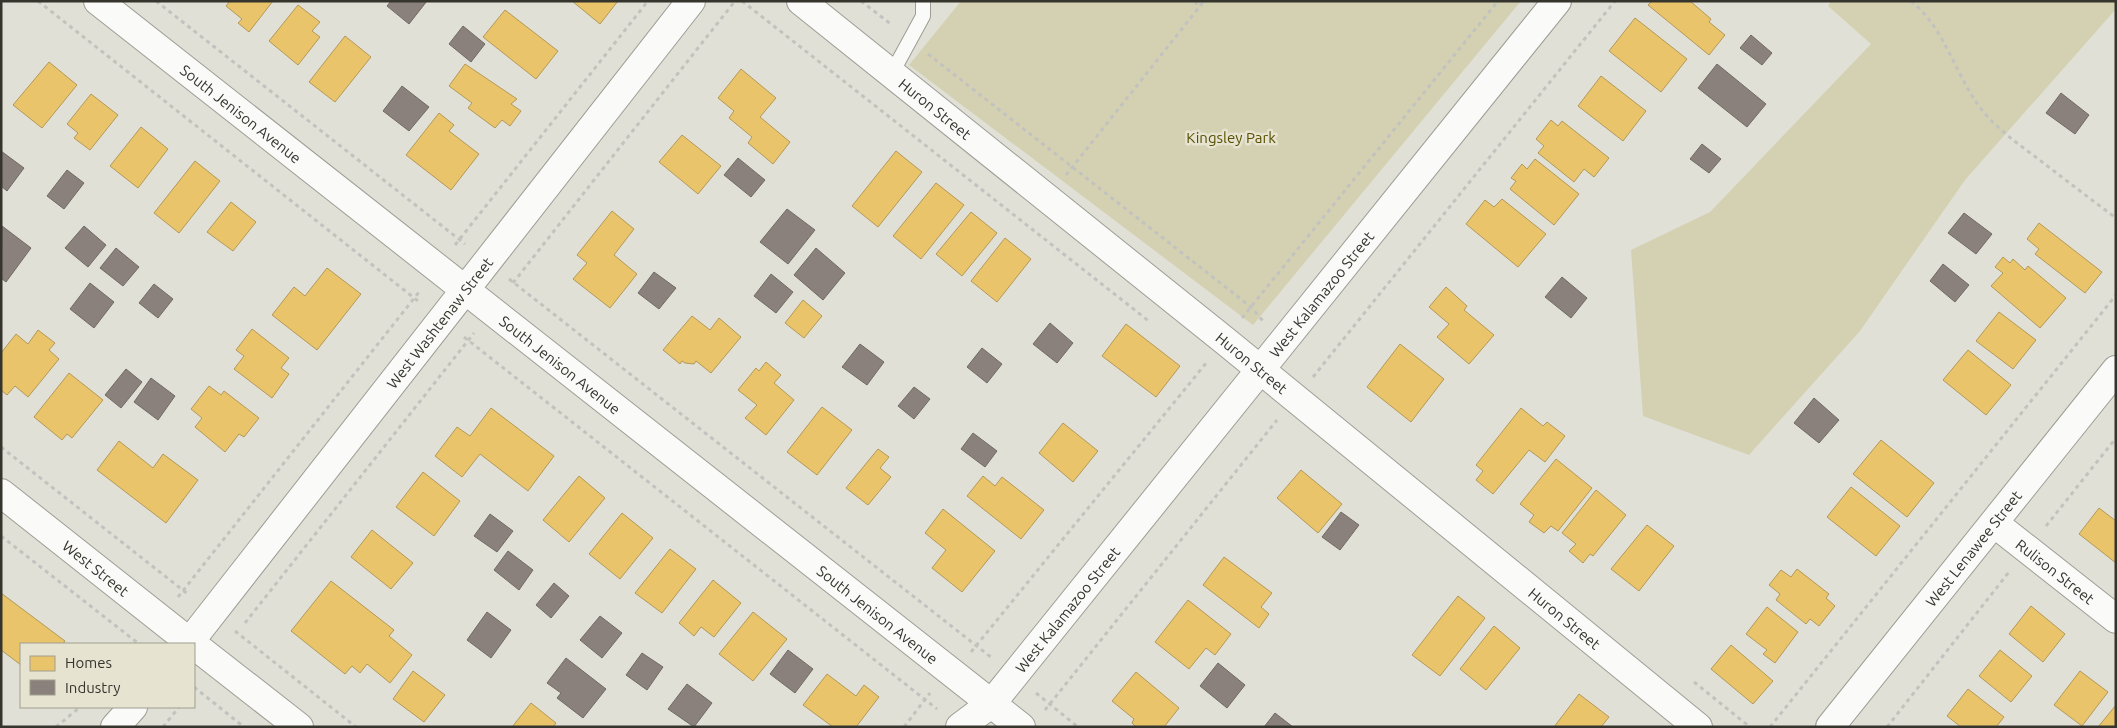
<svg xmlns="http://www.w3.org/2000/svg" width="2117" height="728" font-family="Ubuntu,sans-serif">
<rect width="100%" height="100%" fill="#e1e0d6"/>
<!-- green -->
<g fill="#d4d1b3">
<polygon points="961,1 1521,1 1253,325 909,65"/>
<polygon points="1831,1 2116,1 2116,9 1965,180 1860,331 1749,455 1643,416 1631,250 1710,212 1871,44 1828,6"/>
</g>
<!-- homes -->
<g fill="#e9c46a" stroke="#b39958">
<polygon points="230,1 273,1 249,32 238,23 242,19 226,6"/>
<polygon points="572,1 618,1 600,24"/>
<polygon points="1652,1 1690,1 1711,19 1709,22 1725,35 1709,55 1648,5"/>
<polygon points="298,5 320,22 312,31 320,37 298,65 269,41"/>
<polygon points="505,10 558,51 536,79 483,37"/>
<polygon points="1635,18 1687,59 1661,92 1609,51"/>
<polygon points="345,36 371,57 335,102 309,82"/>
<polygon points="49,62 77,85 42,128 13,105"/>
<polygon points="465,64 517,99 511,104 521,111 510,126 502,120 495,128 468,108 472,103 449,86"/>
<polygon points="741,69 776,98 760,117 790,142 773,164 748,143 752,137 729,118 734,111 718,98"/>
<polygon points="1601,76 1646,111 1623,141 1578,106"/>
<polygon points="91,94 118,115 90,150 74,138 78,133 67,124"/>
<polygon points="439,113 454,125 449,131 479,154 451,190 406,155"/>
<polygon points="1551,120 1558,126 1562,121 1609,158 1594,177 1584,169 1574,182 1538,153 1544,146 1536,139"/>
<polygon points="141,127 168,149 138,188 110,166"/>
<polygon points="682,135 721,166 698,194 659,162"/>
<polygon points="896,151 922,172 878,227 852,206"/>
<polygon points="1535,159 1579,194 1554,225 1510,189 1516,181 1511,178 1522,164 1527,169"/>
<polygon points="195,161 220,181 179,233 154,213"/>
<polygon points="936,183 964,205 921,259 893,236"/>
<polygon points="1502,199 1546,234 1518,267 1466,224 1485,200 1494,207"/>
<polygon points="231,202 256,222 233,251 207,232"/>
<polygon points="612,211 634,229 614,255 637,274 610,308 573,279 587,263 577,255"/>
<polygon points="971,212 997,233 962,276 936,254"/>
<polygon points="2039,223 2102,272 2085,293 2035,254 2039,249 2027,239"/>
<polygon points="1005,238 1031,259 997,302 971,281"/>
<polygon points="2003,257 2010,263 2013,259 2025,270 2028,266 2066,298 2040,328 1991,286 2003,273 1995,267"/>
<polygon points="327,268 361,294 317,350 272,315 294,287 305,296"/>
<polygon points="1446,287 1467,306 1464,310 1494,335 1469,364 1437,337 1449,324 1429,307"/>
<polygon points="803,300 822,316 804,338 785,323"/>
<polygon points="1999,312 2036,340 2013,369 1976,341"/>
<polygon points="692,316 710,330 719,318 741,337 711,373 696,361 694,364 685,363 682,361 680,364 663,350"/>
<polygon points="1126,324 1180,366 1156,397 1102,356"/>
<polygon points="252,329 289,358 281,368 289,374 272,398 234,369 244,356 236,350"/>
<polygon points="38,330 55,343 49,350 59,359 28,397 15,386 7,395 1,390 1,353 16,334 28,344"/>
<polygon points="1400,344 1444,379 1411,422 1367,387"/>
<polygon points="1968,350 2011,385 1986,415 1943,380"/>
<polygon points="766,362 781,375 774,383 794,400 766,435 745,418 757,405 738,390 756,368 759,371"/>
<polygon points="69,373 103,400 72,438 67,434 62,440 34,417"/>
<polygon points="209,386 221,395 224,391 259,418 244,437 239,434 225,452 195,427 202,418 191,409"/>
<polygon points="822,407 852,430 817,475 787,452"/>
<polygon points="491,408 554,456 528,491 480,454 462,477 435,456 457,427 470,436"/>
<polygon points="1521,408 1543,426 1547,422 1565,436 1545,462 1529,450 1493,494 1476,480 1483,471 1476,465"/>
<polygon points="1063,423 1098,451 1073,482 1039,453"/>
<polygon points="1881,440 1934,483 1907,517 1853,474"/>
<polygon points="119,441 153,468 163,454 198,480 166,523 97,470"/>
<polygon points="878,449 889,457 880,468 891,477 868,505 846,488"/>
<polygon points="1556,459 1592,488 1558,531 1551,526 1544,533 1529,522 1534,515 1520,504"/>
<polygon points="1301,470 1342,504 1318,533 1277,498"/>
<polygon points="423,472 460,501 434,536 396,507"/>
<polygon points="579,476 605,498 569,542 543,520"/>
<polygon points="983,476 995,486 1002,477 1044,510 1021,539 967,496"/>
<polygon points="1851,487 1900,526 1876,556 1827,517"/>
<polygon points="1596,490 1626,515 1593,556 1590,554 1583,563 1569,551 1576,544 1562,533"/>
<polygon points="2099,508 2116,521 2116,563 2079,534"/>
<polygon points="943,509 995,551 962,592 932,568 946,550 925,533"/>
<polygon points="622,513 653,538 620,579 589,554"/>
<polygon points="1647,525 1674,546 1639,591 1611,569"/>
<polygon points="372,530 413,563 391,589 351,557"/>
<polygon points="670,549 696,569 662,613 635,593"/>
<polygon points="1224,557 1272,593 1261,607 1269,614 1259,628 1203,585"/>
<polygon points="1797,569 1829,594 1826,598 1835,606 1819,626 1810,619 1806,624 1776,600 1780,594 1769,585 1781,570 1791,577"/>
<polygon points="713,580 741,603 714,637 701,627 694,636 679,623"/>
<polygon points="331,581 394,630 389,636 412,655 390,683 367,664 360,673 352,666 345,674 291,631"/>
<polygon points="1,593 65,641 63,644 21,644 21,665 1,650"/>
<polygon points="1458,596 1485,618 1440,676 1412,655"/>
<polygon points="1188,600 1231,634 1215,655 1206,648 1189,669 1155,642"/>
<polygon points="2031,606 2065,634 2043,662 2009,634"/>
<polygon points="1767,607 1798,632 1775,663 1763,654 1767,650 1746,634"/>
<polygon points="753,612 787,639 753,681 719,654"/>
<polygon points="1494,626 1520,648 1486,690 1460,669"/>
<polygon points="1731,645 1773,681 1753,704 1711,669"/>
<polygon points="2000,650 2032,676 2011,702 1979,676"/>
<polygon points="413,671 445,695 424,722 393,699"/>
<polygon points="2080,671 2108,692 2082,726 2054,705"/>
<polygon points="1136,672 1179,708 1164,727 1136,727 1132,723 1134,719 1112,701"/>
<polygon points="827,674 856,696 864,685 879,697 856,727 833,727 803,705"/>
<polygon points="1968,689 2004,717 1996,727 1961,727 1947,716"/>
<polygon points="1579,694 1609,717 1601,727 1554,727"/>
<polygon points="531,703 556,723 553,727 512,727"/>
<polygon points="2116,705 2116,727 2098,727"/>
</g>
<!-- industry -->
<g fill="#8a817c" stroke="#706a64">
<polygon points="391,1 427,1 409,24 387,6"/>
<polygon points="463,26 485,44 471,62 449,44"/>
<polygon points="1751,35 1772,53 1762,65 1740,48"/>
<polygon points="1717,64 1766,104 1747,127 1698,88"/>
<polygon points="402,86 429,107 409,131 383,111"/>
<polygon points="2061,93 2089,115 2075,134 2046,113"/>
<polygon points="1702,144 1721,159 1709,173 1690,159"/>
<polygon points="1,151 24,168 7,191 1,186"/>
<polygon points="738,158 765,180 751,197 724,175"/>
<polygon points="67,170 84,183 64,209 47,196"/>
<polygon points="787,209 815,230 788,264 760,242"/>
<polygon points="1964,213 1992,234 1976,254 1948,233"/>
<polygon points="2,226 31,248 6,282 1,278"/>
<polygon points="84,226 106,245 88,267 65,248"/>
<polygon points="116,248 139,267 123,286 100,268"/>
<polygon points="816,248 845,273 823,300 794,275"/>
<polygon points="1943,264 1969,285 1955,302 1930,281"/>
<polygon points="654,272 676,288 659,309 638,293"/>
<polygon points="771,274 793,292 776,313 754,296"/>
<polygon points="1562,277 1587,298 1571,318 1545,297"/>
<polygon points="90,283 114,302 94,328 70,309"/>
<polygon points="154,284 173,299 158,318 139,303"/>
<polygon points="1050,323 1073,343 1057,363 1033,344"/>
<polygon points="860,344 884,362 867,385 842,367"/>
<polygon points="982,348 1002,364 987,383 967,367"/>
<polygon points="126,369 142,382 121,408 105,395"/>
<polygon points="151,378 175,396 158,420 134,402"/>
<polygon points="914,387 930,399 914,419 898,406"/>
<polygon points="1814,398 1839,420 1819,443 1794,423"/>
<polygon points="973,433 997,451 985,467 961,449"/>
<polygon points="1341,512 1359,525 1340,550 1322,537"/>
<polygon points="490,514 513,531 497,552 474,536"/>
<polygon points="508,551 533,570 519,590 494,570"/>
<polygon points="554,583 569,596 551,618 536,605"/>
<polygon points="487,612 511,630 491,658 467,640"/>
<polygon points="600,616 622,633 602,658 580,640"/>
<polygon points="788,650 813,669 795,693 770,674"/>
<polygon points="642,653 663,667 647,690 626,675"/>
<polygon points="566,658 606,689 583,718 557,698 561,693 547,683"/>
<polygon points="1218,663 1245,685 1227,708 1200,686"/>
<polygon points="687,684 712,703 694,727 668,709"/>
<polygon points="1275,713 1293,727 1264,727"/>
</g>
<g fill="none" stroke-linecap="round" stroke-linejoin="round">
<!-- lane casing -->
<g stroke="#9e9d95" stroke-width="16">
<polyline id="lane" points="892,73 923,16 923,1"/>
</g>
<!-- street casing -->
<g stroke="#9e9d95" stroke-width="30">
<g id="street">
<path id="s1" d="M98,1l923,726"/>
<path id="s2" d="M801,1l423,339 474,387"/>
<path id="s3" d="M1,493l191,151"/>
<path id="s4" d="M1994,523l122,96"/>
<path id="s5" d="M188,644l503,-643"/>
<polyline points="194,645 299,727"/>
<polyline points="115,727 133,707"/>
<path id="s6" d="M960,727l32,-24 565,-702"/>
<path id="s7" d="M1830,727l286,-357"/>
</g>
</g>
<!-- path -->
<g stroke="#c2c2bf" stroke-width="3" stroke-dasharray="4 4" stroke-linecap="butt">
<polyline points="38,1 418,301"/>
<polyline points="156,1 465,244"/>
<polyline points="742,1 1150,322"/>
<polyline points="861,1 892,25"/>
<polyline points="1196,1 1197,10"/>
<path d="M1911,1c35,28 44,75 71,109 15,19 35,33 55,48 26,20 52,40 79,60"/>
<polyline points="928,54 1251,307 1263,321"/>
<polyline points="1066,175 1204,1"/>
<polyline points="455,245 648,1"/>
<polyline points="509,279 992,658"/>
<polyline points="513,283 735,1"/>
<polyline points="1242,318 1498,1"/>
<polyline points="464,337 937,709"/>
<polyline points="1313,377 1615,1"/>
<polyline points="1,447 189,595"/>
<polyline points="2046,526 2116,438"/>
<polyline points="1,536 139,644"/>
<polyline points="178,597 419,292"/>
<polyline points="245,623 474,333"/>
<polyline points="235,631 356,727"/>
<polyline points="971,652 1207,362"/>
<polyline points="1694,682 1750,727"/>
<polyline points="194,687 244,727"/>
<polyline points="1036,693 1078,727"/>
<polyline points="1045,710 1277,420"/>
<polyline points="56,727 80,707"/>
<polyline points="163,727 179,707"/>
<polyline points="904,727 930,693"/>
<polyline points="1770,727 2116,295"/>
<polyline points="1887,727 2009,572"/>
</g>
<!-- lane -->
<use href="#lane" stroke="#fafaf9" stroke-width="14"/>
<!-- street -->
<use href="#street" stroke="#fafaf9" stroke-width="28"/>
</g>
<g text-anchor="middle" dominant-baseline="central" stroke-width="5" stroke-linejoin="round" paint-order="stroke">
<!-- street labels -->
<g font-size="15" fill="#35342d" stroke="#e6e4d1">
<text stroke="none"><textPath href="#s2" startOffset="172">Huron Street</textPath></text>
<text stroke="none"><textPath href="#s1" startOffset="182">South Jenison Avenue</textPath></text>
<text stroke="none"><textPath href="#s6" startOffset="565">West Kalamazoo Street</textPath></text>
<text stroke="none"><textPath href="#s5" startOffset="408">West Washtenaw Street</textPath></text>
<text stroke="none"><textPath href="#s2" startOffset="578">Huron Street</textPath></text>
<text stroke="none"><textPath href="#s1" startOffset="588">South Jenison Avenue</textPath></text>
<text stroke="none"><textPath href="#s7" startOffset="229">West Lenawee Street</textPath></text>
<text stroke="none"><textPath href="#s3" startOffset="121">West Street</textPath></text>
<text stroke="none"><textPath href="#s4" startOffset="78">Rulison Street</textPath></text>
<text stroke="none"><textPath href="#s6" startOffset="160">West Kalamazoo Street</textPath></text>
<text stroke="none"><textPath href="#s1" startOffset="992">South Jenison Avenue</textPath></text>
<text stroke="none"><textPath href="#s2" startOffset="982">Huron Street</textPath></text>
</g>
<!-- park labels -->
<g font-size="15" fill="#594f00" stroke="#e6e4d1">
<text x="1231" y="137">Kingsley Park</text>
</g>
</g>
<!-- border -->
<rect width="2117" height="728" fill="none" stroke="#35342d" stroke-width="5"/>
<!-- legend -->
<rect x="20" y="643" width="175" height="65" fill="#e6e4d1" stroke="#9f9e8f"/>
<rect x="30" y="656" width="25" height="15" fill="#e9c46a" stroke="#9f9e8f"/>
<text x="65" y="668" font-size="15" fill="#35342d">Homes</text>
<rect x="30" y="680" width="25" height="15" fill="#8a817c" stroke="#9f9e8f"/>
<text x="65" y="693" font-size="15" fill="#35342d">Industry</text>
</svg>
